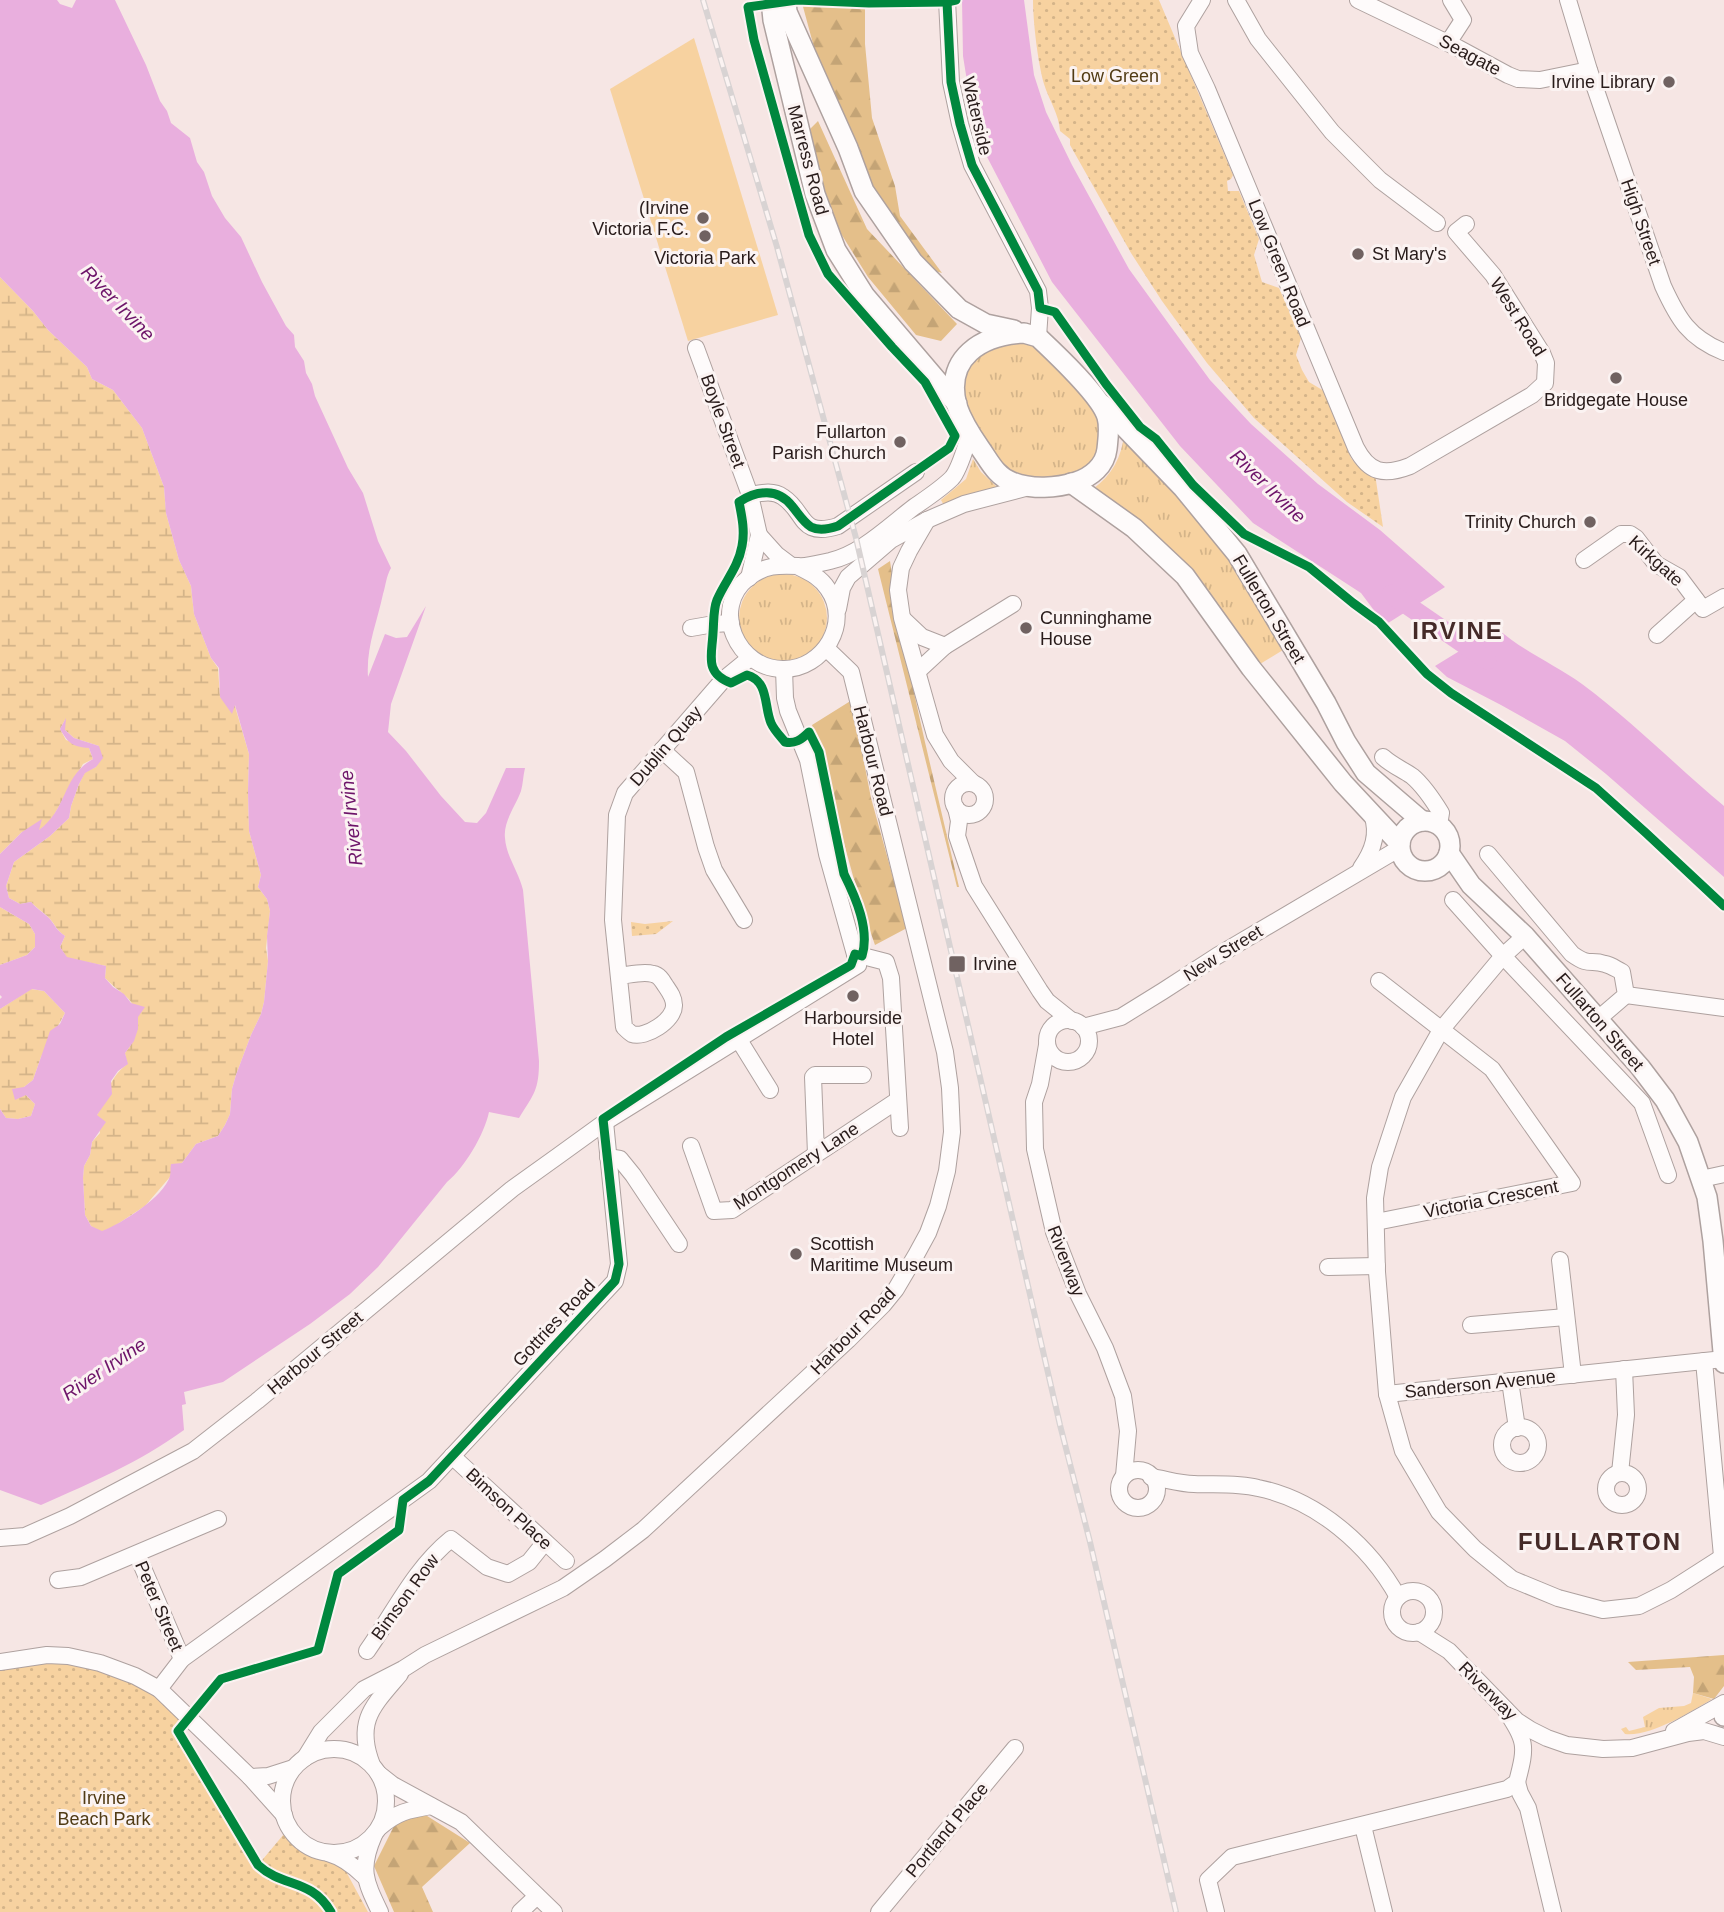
<svg xmlns="http://www.w3.org/2000/svg" width="1724" height="1912" font-family="Helvetica,sans-serif">
<defs>
<pattern id="grass-tufts" width="24" height="20" patternUnits="userSpaceOnUse" patternTransform="scale(1.75)"><rect width="24" height="20" fill="#f7d2a0"/><path d="M3 7l-1-3M5 7V3M7 7l1-3M15 17l-1-3M17 17v-4M19 17l1-3" fill="none" stroke="#d4b489"/></pattern>
<pattern id="forest-firs" width="22" height="20" patternUnits="userSpaceOnUse" patternTransform="scale(1.75)"><rect width="22" height="20" fill="#e4bf8a"/><path d="M5 1l3.5 6h-7zM16 11l3.5 6h-7z" fill="#c4a476"/></pattern>
<pattern id="wetland-marsh" width="20" height="14" patternUnits="userSpaceOnUse" patternTransform="scale(1.75)"><rect width="20" height="14" fill="#f7d2a0"/><path d="M1 5h8M5 5V1M11 12h8M15 12V8" fill="none" stroke="#d4b489"/></pattern>
<pattern id="park-dots" width="8" height="8" patternUnits="userSpaceOnUse" patternTransform="scale(1.75)"><rect width="8" height="8" fill="#f7d2a0"/><path d="M2 2h.1M6 6h.1" fill="none" stroke="#d4b489" stroke-width="1.8" stroke-linecap="round"/></pattern>
</defs>
<rect width="100%" height="100%" fill="#f6e6e4"/>
<!-- grass -->
<g fill="url(#grass-tufts)">
<polygon points="1016,340 1037,345 1094,405 1105,440 1086,473 1034,482 999,466 968,411 964,398 964,377 977,354"/>
<path d="M1124,434l105,122 32,53 22,41 -28,17 -162,-178c19,-14 29,-32 31,-55z"/>
<polygon points="973,459 981,472 997,487 946,509 941,500 966,479"/>
<circle cx="783" cy="618" r="44"/>
<path d="M1693,1693l19,6c-21,13 -62,38 -87,35l-4,-5 5,-2 3,4 16,-4 -2,-10 16,-9 25,-2 7,-3z"/>
</g>
<!-- forest -->
<g fill="url(#forest-firs)">
<polygon points="802,3 865,5 865,44 872,118 895,186 900,216 942,273 931,270 883,209 866,180 815,51"/>
<polygon points="818,121 867,229 957,324 941,341 916,335 868,277 830,216 809,130"/>
<path d="M890,561c16,110 44,218 69,326h-2l-79,-318z"/>
<path d="M852,700l19,98 36,130 -32,17c-26,-72 -41,-147 -63,-220z"/>
<polygon points="1724,1655 1724,1686 1714,1699 1693,1693 1694,1677 1690,1667 1636,1670 1628,1662"/>
<polygon points="424,1814 470,1843 422,1887 433,1912 394,1912 374,1866 397,1820"/>
</g>
<!-- wetland -->
<g fill="url(#wetland-marsh)">
<path d="M0,277l33,34 15,19 39,37 5,12 21,11 29,38 22,59 2,26 13,47 12,26 3,28 17,44 7,10 2,29 14,6 15,51 -1,38 1,39 12,44 -3,12 9,12 3,12 -4,37 2,13 -4,41 -3,12 -10,21 -15,40 -4,14 -2,25 -5,11 -7,11 -22,8 -14,19 -37,43 -32,21 -12,5 -10,-6 -6,-11 -2,-37 1,-12 6,-11 2,-13 8,-9 -3,-18c13,-21 9,-34 30,-51l-2,-11c16,-20 19,-43 -3,-60 -6,-5 -11,-9 -17,-15l1,-12 -39,-8 -7,-11 5,-11c-10,-7 -9,-11 -16,-18 -5,-6 -12,-9 -18,-16l-11,2 -11,-6 -3,-12 8,-24 36,-26 19,-18 2,-12 8,-22 6,-12 11,-5 3,-21 -25,-8 -9,-8v-10l-5,9 6,11 23,8 4,11 -10,5 -33,58 -12,9 -16,1 -22,22z"/>
<polygon points="0,907 29,924 35,934 35,947 27,955 0,965"/>
<polygon points="31,989 44,991 65,1013 41,1057 33,1080 24,1087 26,1095 35,1104 31,1116 18,1119 6,1118 0,1109 0,1009"/>
</g>
<!-- park -->
<g fill="url(#park-dots)">
<path d="M1033,0h126l74,175 -2,4 -4,2 1,10h11l20,48 -5,16 8,27 17,6 22,50 -5,17 6,15 7,12 15,9 27,67 4,5 20,11 8,53 -36,-25 -93,-84 -47,-55 -45,-62 -31,-48 -61,-108v-6l-10,-8c-1,-17 -11,-31 -16,-47 -6,-21 -11,-62 -11,-84z"/>
<polygon points="673,921 656,934 632,936 631,922 645,924"/>
<path d="M47,1655l101,29 37,32 -7,15 80,134 31,-37c17,18 22,22 47,25l32,59h-368v-250z"/>
</g>
<!-- pitch -->
<polygon fill="#f7d2a0" points="694,38 778,315 688,341 610,89"/>
<!-- water -->
<g fill="#e9afde">
<path d="M0,0h57l3,4 12,4 4,-8h39l31,65 14,36 7,10 4,12 19,15 7,24 7,10 8,24 13,22 16,19 21,45 24,44 8,9 1,12 9,14 2,12 6,11 3,12 33,72 15,25 15,48 13,27c-5,9 -5,16 -8,26 -6,29 -17,53 -15,83l17,-43 11,4 11,-1 19,-31 -35,98 -3,28 18,19 35,45 24,26 12,1 9,-10 20,-45h19c-2,8 -2,16 -4,23 -5,14 -18,31 -16,47 1,18 14,34 18,52l16,171c0,29 -5,33 -20,57l-30,-6c-5,23 -24,55 -42,70l-69,85 -28,27 -40,30 -87,58 -39,10 2,12 -4,1 2,25c-46,33 -91,52 -143,75l-41,-15v-381l6,9 12,1 13,-3 4,-12 -9,-9 -11,5 -3,-11 12,-2 9,-7 17,-49 10,-7 5,-11 -21,-22 -12,-2 -32,20v-10l2,-2 -2,-2v-30l27,-10 8,-8v-13l-6,-10 -29,-17v-53l22,-22 20,-13 -3,11c29,-21 23,-54 54,-71l-4,-11c-16,-1 -21,-5 -29,-19l6,-11 -1,12 9,8 25,8 4,12 -7,9 -11,6 -6,11 -8,22 -2,12 -19,18 -36,26 -8,24 3,12 11,6 11,-2c6,7 13,11 18,16 7,8 6,11 16,18l-5,11 7,10 39,9 -1,12 8,9 11,7 7,9 14,4 -7,10v12l-4,12 -9,12 3,11 -10,7 -7,10 1,13 -15,21 9,7 -14,20 -2,13 -6,11 -1,12 2,37 6,11 11,5c19,-7 62,-34 68,-55 1,-4 0,-8 1,-12l11,-1 14,-19 22,-8 7,-11 5,-11 2,-25 4,-14 15,-40 10,-21 3,-12 4,-41 -1,-25 3,-25 -3,-12 -9,-12 3,-12 -12,-44 -1,-39 1,-38 -14,-49 -3,9 -12,-17 -1,-29 -8,-10 -17,-44 -3,-28 -12,-26 -13,-47 -2,-26 -22,-59 -29,-38 -21,-11 -5,-12 -39,-37 -15,-19 -33,-34z"/>
<polygon points="962,0 1024,0 1034,75 1046,112 1072,165 1129,269 1171,327 1210,380 1251,424 1318,484 1380,530 1445,587 1385,625 1361,593 1253,523 1180,446 1052,282 985,153 970,100 963,56"/>
<path d="M1497,628c25,23 57,36 85,56 50,37 94,82 142,122v71l-118,-103 -41,-33 -64,-36 -54,-28 -12,-11z"/>
</g>
<g fill="none" stroke-linecap="round" stroke-linejoin="round">
<!-- river -->
<polyline stroke="#e9afde" stroke-width="19" points="1391,594 1487,660"/>
<!-- minor casing -->
<g stroke="#aea19f" stroke-width="18">
<g id="minor">
<polyline points="947,0 951,82 960,124 972,165 1038,291 1040,308 1038,337"/>
<path d="M1202,0l-16,26 4,27 17,36 149,359c13,25 28,28 54,18l122,-71 13,-12 1,-20 -4,-10 -49,-78 -37,-43 10,-8"/>
<polyline points="1236,0 1258,39 1332,132 1380,180 1437,223"/>
<polyline points="1358,0 1458,48 1508,75 1518,79 1540,80 1589,70"/>
<path d="M1568,0l21,70 74,216c15,33 26,52 61,66"/>
<polyline points="1448,43 1463,20 1451,0"/>
<polyline points="696,348 750,495 759,535 749,578"/>
<path d="M750,495c11,-2 23,-5 33,2 23,15 16,41 55,29l78,-54"/>
<polyline points="927,520 909,551 901,568 898,590 902,618 935,735 951,761 973,783"/>
<polyline points="759,535 777,555 789,564"/>
<polyline points="1584,560 1621,534 1630,534 1636,538 1656,564 1679,577 1703,609 1724,597"/>
<path d="M799,567c12,6 22,11 29,22 24,34 -5,80 -44,80 -47,1 -74,-61 -36,-91 17,-13 30,-13 50,-12 10,1 22,-3 32,-5 31,-7 59,-35 84,-54 13,-9 27,-18 38,-29 8,-9 14,-33 18,-44"/>
<polyline points="838,609 842,588 848,577 891,540 927,520 964,504 1029,487"/>
<polyline points="903,619 922,637 945,646 1013,604"/>
<polyline points="691,628 714,624 731,623"/>
<polyline points="1657,635 1696,600"/>
<polyline points="918,671 945,646"/>
<polyline points="662,750 686,772 706,847 714,870 744,920"/>
<path d="M1383,757c10,9 19,12 29,19 12,10 21,24 29,37l-2,12"/>
<circle cx="969" cy="799" r="16"/>
<polyline points="956,808 959,821 957,836 974,886 1040,991 1047,1001 1072,1021"/>
<path d="M1488,854l84,100c18,13 18,5 33,10 6,1 11,5 17,8l4,23 -28,24"/>
<path d="M1361,868c12,-17 18,-34 11,-54"/>
<polyline points="1453,900 1503,956 1642,1103 1668,1175"/>
<polyline points="1525,936 1503,956 1441,1030 1403,1097 1380,1167 1375,1198 1377,1272 1387,1394 1403,1451 1439,1512 1475,1549 1512,1579 1558,1598 1603,1610 1639,1606 1671,1590 1724,1556"/>
<polyline points="855,954 886,962 891,978 900,1128"/>
<path d="M619,976c10,-1 24,-5 34,-2 6,1 9,6 12,11 4,6 9,12 9,20 1,15 -29,34 -42,29 -2,-1 -6,-5 -8,-7l-11,-107 4,-105 8,-22 98,-113 27,-22"/>
<polyline points="1626,995 1724,1008"/>
<circle cx="1068" cy="1041" r="21"/>
<polyline points="1083,1027 1121,1017 1163,991 1217,956 1400,848"/>
<polyline points="739,1040 770,1090"/>
<polyline points="1047,1045 1040,1084 1034,1102 1035,1149 1054,1232 1078,1294 1105,1348 1123,1396 1128,1431 1124,1476"/>
<polyline points="691,1146 714,1211 732,1210 898,1100"/>
<polyline points="816,1154 813,1077 815,1075 863,1075"/>
<polyline points="608,1157 620,1159 633,1175 679,1244"/>
<polyline points="1701,1179 1724,1174"/>
<polyline points="1376,1222 1572,1183 1492,1069 1379,981"/>
<polyline points="1560,1260 1573,1375"/>
<polyline points="1328,1267 1377,1266"/>
<polyline points="1471,1325 1566,1317"/>
<polyline points="1704,1361 1722,1556"/>
<polyline points="1510,1381 1517,1428"/>
<polyline points="1387,1394 1724,1359"/>
<circle cx="1520" cy="1445" r="18"/>
<polyline points="452,1456 566,1561"/>
<circle cx="1138" cy="1489" r="19"/>
<polyline points="1620,1473 1626,1415 1624,1369"/>
<circle cx="1622" cy="1489" r="16"/>
<path d="M1151,1477c14,2 29,7 43,7 21,1 43,-1 64,4 59,12 111,57 140,109"/>
<polyline points="0,1538 25,1536 70,1516 193,1451 257,1401 512,1189 558,1156 605,1122 858,965 827,854 808,760 788,711 785,698 784,669"/>
<polyline points="137,1554 182,1659"/>
<polyline points="58,1580 81,1577 218,1519"/>
<circle cx="1413" cy="1612" r="21"/>
<polyline points="1419,1632 1449,1651 1517,1721 1531,1730 1547,1738 1567,1745 1603,1749 1632,1748 1688,1733 1704,1731 1724,1737"/>
<path d="M367,1651c27,-38 47,-82 84,-112l36,28 21,7 21,-12 16,-20"/>
<polyline points="0,1662 47,1655 68,1656 100,1663 135,1676 159,1689 250,1777 284,1815"/>
<polyline points="159,1689 182,1659 429,1481 615,1281 619,1264 605,1122"/>
<polyline points="1674,1731 1724,1703"/>
<circle cx="334" cy="1801" r="52"/>
<polyline points="305,1758 321,1732 364,1689 403,1669 425,1655 563,1588 605,1559 643,1530 671,1504 848,1340 883,1305 896,1289 916,1255 928,1233 938,1206 947,1171 952,1132 950,1088 945,1052 851,672 826,648"/>
<path d="M372,1765c-17,-44 1,-59 28,-91"/>
<polyline points="379,1774 393,1785 461,1822 554,1912"/>
<polyline points="250,1777 268,1776 293,1768"/>
<polyline points="1517,1782 1520,1793 1528,1808 1553,1912"/>
<polyline points="1363,1826 1384,1912"/>
<path d="M380,1827c17,-15 28,-17 51,-21"/>
<path d="M374,1835c-15,34 -9,46 6,77"/>
<path d="M328,1853c14,4 26,13 36,23"/>
<polyline points="520,1912 537,1896"/>
<polyline points="879,1912 1015,1748"/>
<path d="M1216,1912l-8,-32 24,-23 275,-68 10,-7c10,-38 9,-40 -12,-73"/>
</g>
</g>
<!-- major casing -->
<g stroke="#aea19f" stroke-width="22">
<g id="major">
<polyline points="771,0 773,20 815,194 836,250 865,296 957,404"/>
<polyline points="786,0 787,12 848,148 864,191 913,262 959,309 986,324 1014,330"/>
<path d="M1024,333l14,4c17,16 63,59 69,80 3,10 1,22 0,32 -2,17 -16,28 -31,33 -19,6 -44,8 -64,0 -16,-6 -22,-20 -32,-34 -9,-13 -18,-27 -23,-42 -13,-49 25,-71 67,-73z"/>
<polyline points="1103,405 1183,488 1237,554 1326,703 1346,742 1366,773 1422,821"/>
<polyline points="1071,483 1134,528 1185,576 1251,668 1343,783 1400,844"/>
<circle cx="1425" cy="846" r="25"/>
<polyline points="1449,853 1471,885 1525,936 1640,1067 1665,1100 1688,1142 1707,1197 1713,1241 1724,1363"/>
<polyline points="1724,1708 1724,1716"/>
</g>
</g>
<!-- minor -->
<use href="#minor" stroke="#fefbfb" stroke-width="16"/>
<!-- major -->
<use href="#major" stroke="#fefbfb" stroke-width="19"/>
<!-- rail casing -->
<g stroke="#d8d3d3" stroke-width="6">
<polyline id="rail" points="703,0 777,247 856,538 1060,1425 1090,1542 1176,1912"/>
</g>
<!-- rail -->
<use href="#rail" stroke="#fbf3f2" stroke-width="3.5" stroke-dasharray="10" stroke-linecap="butt"/>
<!-- cycleway casing -->
<g stroke="#fbf3f2" stroke-width="13">
<g id="cycleway">
<polyline points="947,2 951,82 960,124 972,165 1038,291 1040,308 1055,312 1106,384 1140,427 1156,439 1193,485 1244,534 1309,567 1353,603 1379,622 1427,674 1451,693 1596,788 1646,833 1724,906"/>
<path d="M331,1912c-20,-34 -48,-24 -73,-47l-80,-134 43,-52 97,-29 20,-76 61,-44 4,-30 26,-19 186,-200 4,-17 -16,-145 123,-82 125,-72 4,-11 7,2c8,-26 -6,-58 -18,-82l-25,-122 -10,-20c-8,8 -14,12 -24,10 -5,-6 -11,-12 -14,-19 -7,-16 -2,-42 -24,-48l-16,8c-27,-10 -19,-28 -18,-50 1,-11 0,-23 4,-33 8,-19 21,-32 25,-54 3,-15 0,-29 -3,-44 18,-12 39,-14 53,4 6,7 11,16 19,21 8,4 18,2 27,-1l111,-78 6,-12 -30,-54 -33,-35 -64,-73 -19,-39 -55,-195 -6,-33 49,-7 72,3 78,-1 9,-2"/>
</g>
</g>
<!-- cycleway -->
<use href="#cycleway" stroke="#00873e" stroke-width="9"/>
</g>
<!-- markers -->
<g fill="#706261" stroke="#fbf3f2" stroke-width="2.5">
<circle cx="1669" cy="82" r="7"/>
<circle cx="703" cy="218" r="7"/>
<circle cx="705" cy="236" r="7"/>
<circle cx="1358" cy="254" r="7"/>
<circle cx="1616" cy="378" r="7"/>
<circle cx="900" cy="442" r="7"/>
<circle cx="1590" cy="522" r="7"/>
<circle cx="1026" cy="628" r="7"/>
<rect x="948" y="955" width="18" height="18" rx="3.5"/>
<circle cx="853" cy="996" r="7"/>
<circle cx="796" cy="1254" r="7"/>
</g>
<g text-anchor="middle" dominant-baseline="central" stroke-width="6" stroke-linejoin="round" paint-order="stroke">
<!-- street labels -->
<g font-size="18" fill="#281b1a" stroke="#fbf3f2">
<text transform="translate(1470 55) rotate(28)">Seagate</text>
<text transform="translate(977 116) rotate(77)">Waterside</text>
<text transform="translate(808 160) rotate(75)">Marress Road</text>
<text transform="translate(1641 222) rotate(71)">High Street</text>
<text transform="translate(1279 263) rotate(68)">Low Green Road</text>
<text transform="translate(1518 317) rotate(58)">West Road</text>
<text transform="translate(723 421) rotate(70)">Boyle Street</text>
<text transform="translate(1656 561) rotate(42)">Kirkgate</text>
<text transform="translate(1269 609) rotate(59)">Fullerton Street</text>
<text transform="translate(666 746) rotate(-49)">Dublin Quay</text>
<text transform="translate(873 761) rotate(76)">Harbour Road</text>
<text transform="translate(1223 953) rotate(-32)">New Street</text>
<text transform="translate(1600 1022) rotate(49)">Fullarton Street</text>
<text transform="translate(796 1166) rotate(-33)">Montgomery Lane</text>
<text transform="translate(1491 1199) rotate(-11)">Victoria Crescent</text>
<text transform="translate(1066 1261) rotate(69)">Riverway</text>
<text transform="translate(554 1323) rotate(-47)">Gottries Road</text>
<text transform="translate(853 1331) rotate(-46)">Harbour Road</text>
<text transform="translate(315 1353) rotate(-40)">Harbour Street</text>
<text transform="translate(1480 1384) rotate(-6)">Sanderson Avenue</text>
<text transform="translate(509 1509) rotate(43)">Bimson Place</text>
<text transform="translate(405 1597) rotate(-54)">Bimson Row</text>
<text transform="translate(159 1606) rotate(67)">Peter Street</text>
<text transform="translate(1488 1691) rotate(45)">Riverway</text>
<text transform="translate(947 1830) rotate(-50)">Portland Place</text>
</g>
<!-- park labels -->
<g font-size="18" fill="#513b14" stroke="#fbf3f2">
<text x="1115" y="76">Low Green</text>
<text x="104" y="1798">Irvine<tspan x="104" dy="21">Beach Park</tspan></text>
</g>
<!-- poi labels -->
<g font-size="18" fill="#281b1a" stroke="#fbf3f2" text-anchor="end">
<text x="1655" y="82">Irvine Library</text>
<text x="689" y="208">(Irvine<tspan x="689" dy="21">Victoria F.C.</tspan></text>
<text x="1372" y="254" text-anchor="start">St Mary's</text>
<text x="705" y="258" text-anchor="middle">Victoria Park</text>
<text x="1616" y="400" text-anchor="middle">Bridgegate House</text>
<text x="886" y="432">Fullarton<tspan x="886" dy="21">Parish Church</tspan></text>
<text x="1576" y="522">Trinity Church</text>
<text x="1040" y="618" text-anchor="start">Cunninghame<tspan x="1040" dy="21">House</tspan></text>
<text x="973" y="964" text-anchor="start">Irvine</text>
<text x="853" y="1018" text-anchor="middle">Harbourside<tspan x="853" dy="21">Hotel</tspan></text>
<text x="810" y="1244" text-anchor="start">Scottish<tspan x="810" dy="21">Maritime Museum</tspan></text>
</g>
<!-- water labels -->
<g font-size="19" font-style="italic" fill="#6d1369" stroke="#fbf3f2">
<text transform="translate(118 303) rotate(46)">River Irvine</text>
<text transform="translate(1268 486) rotate(44)">River Irvine</text>
<text transform="translate(351 818) rotate(-96)">River Irvine</text>
<text transform="translate(104 1369) rotate(-34)">River Irvine</text>
</g>
<!-- district labels -->
<g font-size="24" font-weight="bold" letter-spacing="2" fill="#452a28" stroke="#fbf3f2">
<text x="1458" y="630">IRVINE</text>
<text x="1600" y="1541">FULLARTON</text>
</g>
</g>
</svg>
